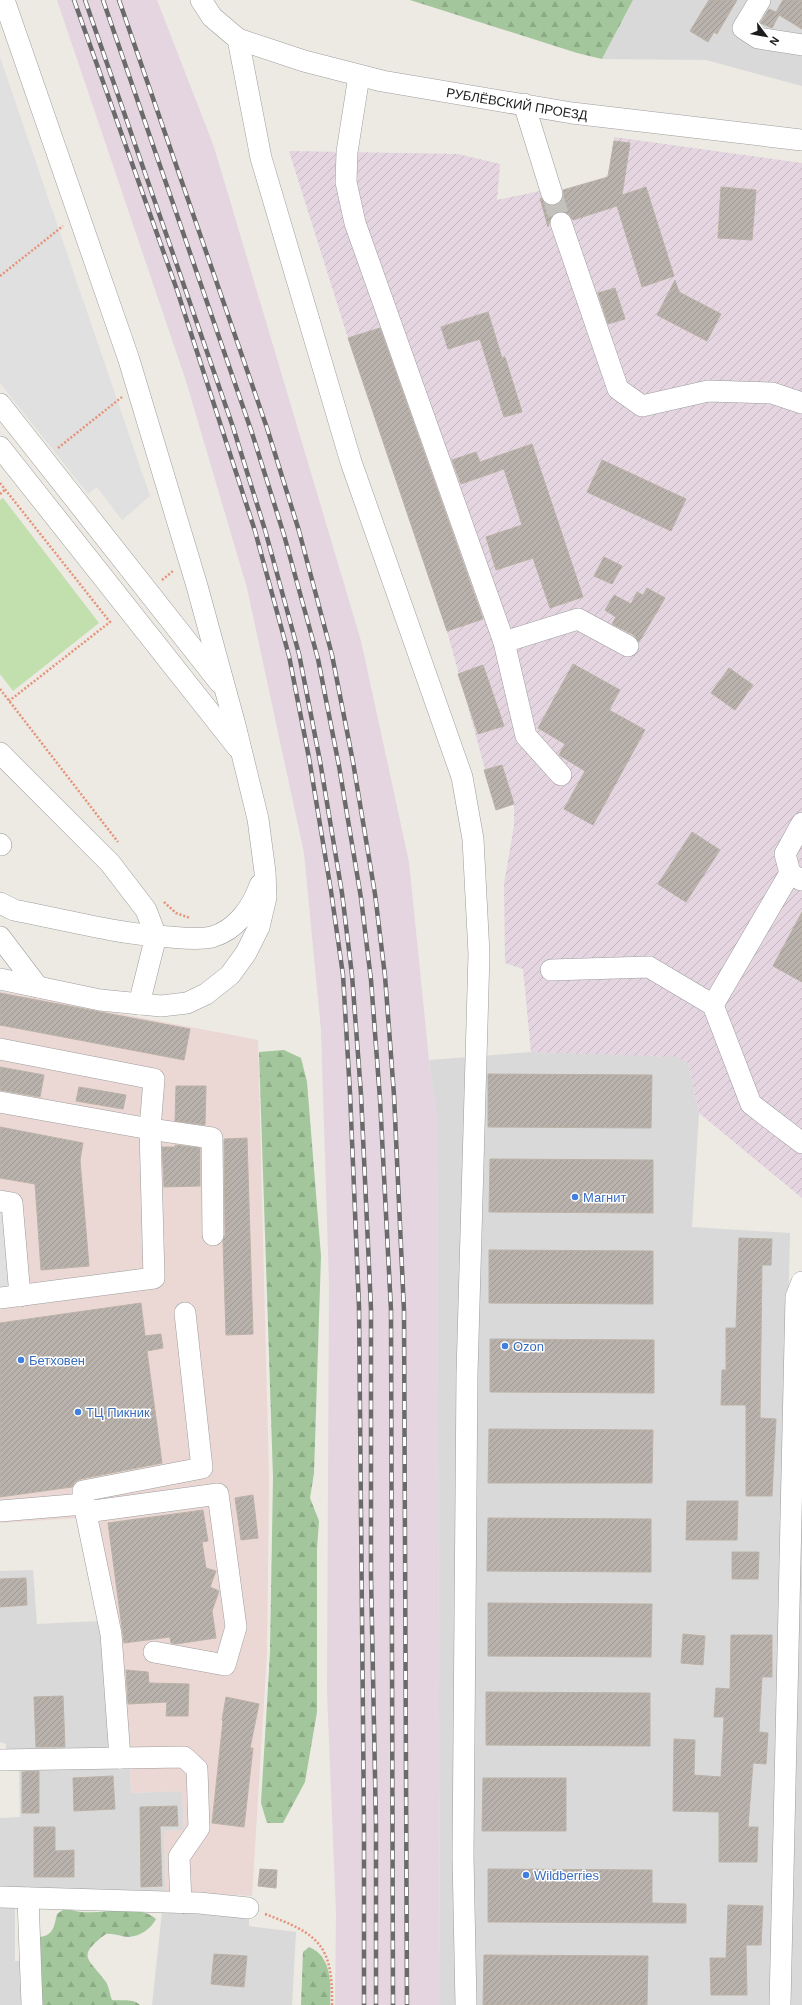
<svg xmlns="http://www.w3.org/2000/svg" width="802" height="2005" font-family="Helvetica,sans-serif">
<defs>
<pattern id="industrial-furrows" width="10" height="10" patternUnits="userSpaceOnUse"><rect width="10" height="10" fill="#e4d5e0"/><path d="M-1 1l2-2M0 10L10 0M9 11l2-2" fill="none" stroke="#c3b6c0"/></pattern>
<pattern id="forest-firs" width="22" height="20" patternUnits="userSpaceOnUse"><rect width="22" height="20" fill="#a4c69c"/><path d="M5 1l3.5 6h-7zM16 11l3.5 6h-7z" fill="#8daa86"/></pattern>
<pattern id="building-hatch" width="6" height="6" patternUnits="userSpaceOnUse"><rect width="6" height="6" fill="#b9b2ac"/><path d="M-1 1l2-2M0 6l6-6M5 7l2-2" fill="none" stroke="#9e9893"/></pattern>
</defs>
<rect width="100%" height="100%" fill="#eceae3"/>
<!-- residential -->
<g fill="#dad9d9">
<polygon points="633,0 802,0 802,86 706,60 602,59"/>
<polygon points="531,1052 677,1056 688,1063 699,1113 692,1227 790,1233 772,2005 440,2005 437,1118 429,1060"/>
<polygon points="802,1410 802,2005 787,2005"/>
<polygon points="33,1570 37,1624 99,1621 130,1765 131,1793 182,1791 184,1830 164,1831 166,1891 0,1887 0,1818 20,1817 19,1766 5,1767 6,1744 0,1742 0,1571"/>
<polygon points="0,1908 15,1908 15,1961 25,1961 25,2005 0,2005"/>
<polygon points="162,1912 249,1916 249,1926 296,1932 292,2005 152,2005"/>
</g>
<!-- commercial -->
<polygon fill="#ebd7d4" points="0,991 258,1040 269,1478 267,1653 252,1896 166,1891 164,1831 184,1830 182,1791 131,1793 130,1765 94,1517 0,1523"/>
<!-- industrial -->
<polygon fill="url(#industrial-furrows)" points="614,137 802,163 802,1198 699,1113 688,1063 677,1057 531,1052 523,969 505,963 504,884 514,826 514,804 496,809 447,631 348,338 289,151 458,154 500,164 497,200 545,190 546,196 604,178 608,174"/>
<!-- railway -->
<polygon fill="#e4d5e0" points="57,0 157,0 214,147 361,641 409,862 429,1060 437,1118 440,2005 335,2005 336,1913 327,1692 329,1283 321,1030 304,853 247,588 186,381"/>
<!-- grass -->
<polygon fill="#c1e0ae" points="3,498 99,623 13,691 0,674 0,500"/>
<!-- forest -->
<g fill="url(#forest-firs)">
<polygon points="410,0 633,0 602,59 577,53"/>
<polygon points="284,1050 301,1058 307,1082 321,1256 314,1473 310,1498 319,1521 317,1549 317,1712 305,1782 283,1823 267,1823 261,1803 270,1653 273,1477 259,1052"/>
<path d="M64,1909c7,0 12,3 18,3 21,2 58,-8 74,7 -5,10 -16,17 -27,18 -8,0 -15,-4 -23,-3 -31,23 -17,24 0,48 3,5 4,13 6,18 9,1 22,-2 28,5h-101l1,-68c14,-2 14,-11 17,-23z"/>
<path d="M309,1947c23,9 22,38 21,58h-29l2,-53z"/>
</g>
<!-- parking -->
<g fill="#e0e0e0">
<polygon points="0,57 150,496 122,520 97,487 88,494 0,383"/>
<polygon points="0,1197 22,1293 0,1296"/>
</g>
<!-- building -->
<g fill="url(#building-hatch)" stroke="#bbb2a7">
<polygon points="709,0 737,0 717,34 714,32 708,42 690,31"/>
<polygon points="783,0 802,0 802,29 779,15 772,28 760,23 769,9 776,12"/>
<polygon points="614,141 630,143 622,195 646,187 674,276 642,287 617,206 573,220 569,214 557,212 552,215 548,227 540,198 549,206 556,205 561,202 564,197 563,190 608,177"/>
<polygon points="721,187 756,190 752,240 718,238"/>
<polygon points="675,280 679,292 721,314 707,341 657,315"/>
<polygon points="615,288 625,319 608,324 598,293"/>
<polygon points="488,312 502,358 505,357 522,412 504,417 480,339 448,349 441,327"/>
<polygon points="380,328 483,619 447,631 348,338"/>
<polygon points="532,444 583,597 550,608 533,558 496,570 486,537 522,525 504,469 461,484 452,460 476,452 480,462"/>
<polygon points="602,460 686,499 671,531 587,492"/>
<polygon points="604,557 622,566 612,584 594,576"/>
<polygon points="647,588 665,598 639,642 634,635 612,624 616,617 605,610 614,595 631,604 637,592 643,595"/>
<polygon points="573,664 620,690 609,710 645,730 593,825 564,809 585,771 559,755 565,744 538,728"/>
<polygon points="483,665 504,726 478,734 458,674"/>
<polygon points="729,668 753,685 735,710 711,693"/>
<polygon points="502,765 514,804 496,810 484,770"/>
<polygon points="692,832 720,850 686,902 658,884"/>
<polygon points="802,912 802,982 773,966"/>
<polygon points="0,993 190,1029 184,1060 0,1025"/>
<polygon points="0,1067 44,1075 40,1097 0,1090"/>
<polygon points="488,1074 652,1075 651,1128 488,1127"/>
<polygon points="176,1086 206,1086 205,1125 175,1121"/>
<polygon points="79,1087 126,1095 123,1109 76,1101"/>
<polygon points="0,1127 83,1143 80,1160 89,1266 41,1270 35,1184 0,1178"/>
<polygon points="247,1138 253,1334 226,1335 223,1241 225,1235 224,1139"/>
<polygon points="175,1145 200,1148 200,1186 164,1187 162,1147 175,1147"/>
<polygon points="490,1159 653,1160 653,1213 489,1212"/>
<polygon points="739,1238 772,1239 771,1265 762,1265 760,1418 776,1419 772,1496 746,1496 746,1405 721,1405 722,1370 726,1370 726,1328 736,1328"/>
<polygon points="489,1250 653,1251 653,1304 489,1303"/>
<polygon points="141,1303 145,1336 161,1334 163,1348 147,1351 162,1463 81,1479 75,1482 72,1487 0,1497 0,1323"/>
<polygon points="490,1339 654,1340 654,1393 490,1392"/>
<polygon points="489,1429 653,1430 652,1483 488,1483"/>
<polygon points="253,1495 258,1538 241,1540 235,1498"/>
<polygon points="687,1501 738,1501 737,1540 686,1540"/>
<polygon points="203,1510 208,1541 202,1542 206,1568 216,1571 210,1587 219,1591 212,1611 216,1638 176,1644 171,1643 170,1637 124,1643 108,1523"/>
<polygon points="488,1518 651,1519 651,1572 487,1571"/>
<polygon points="732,1552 759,1552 758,1579 732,1579"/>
<polygon points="26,1578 27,1605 0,1607 0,1579"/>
<polygon points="488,1603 652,1604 651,1657 488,1656"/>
<polygon points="683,1634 705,1636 703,1665 681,1663"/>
<polygon points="731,1635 772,1635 772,1677 762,1677 759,1732 768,1733 766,1764 753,1763 748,1827 758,1827 757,1862 719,1862 719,1812 673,1811 674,1739 695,1740 694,1775 721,1777 724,1717 714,1717 716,1688 730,1689"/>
<polygon points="126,1670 148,1672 149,1683 189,1684 188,1716 166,1716 167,1702 128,1704"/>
<polygon points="486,1692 650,1693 650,1746 486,1745"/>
<polygon points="63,1696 65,1747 36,1747 34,1697"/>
<polygon points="226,1697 259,1704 250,1748 253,1748 244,1827 212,1823 223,1721 222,1720"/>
<polygon points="39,1771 39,1813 22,1813 22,1772"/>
<polygon points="113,1776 115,1809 74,1811 73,1778"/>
<polygon points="483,1778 566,1778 566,1831 482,1831"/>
<polygon points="177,1806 178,1826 160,1826 162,1886 141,1887 140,1807"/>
<polygon points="34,1827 55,1827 55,1851 74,1850 74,1877 34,1877"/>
<polygon points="260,1869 277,1870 276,1888 258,1886"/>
<polygon points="488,1869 652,1870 652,1903 686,1904 686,1923 488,1922"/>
<polygon points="728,1905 763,1906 761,1945 746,1945 747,1995 711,1995 710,1958 726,1958"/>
<polygon points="214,1954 247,1956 244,1987 211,1984"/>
<polygon points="484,1955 648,1956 647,2005 483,2005"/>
</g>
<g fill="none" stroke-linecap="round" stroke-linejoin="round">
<!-- minor-tunnel -->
<polyline stroke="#c2c1bb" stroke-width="21" stroke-dasharray="21 10" stroke-linecap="butt" points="552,194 561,223"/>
<!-- minor casing -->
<g stroke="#9d9d9d" stroke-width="22">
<g id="minor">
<polyline points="201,0 212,17 238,39 261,158 351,462 462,777 473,839 479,954 467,1374 463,1856 466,2005"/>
<polyline points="760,0 743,28 758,38 802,45"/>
<path id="s1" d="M238,39l66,22 78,20 190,32 230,27"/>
<polyline points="359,76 347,152 346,182 355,223 504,642 526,736 561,775"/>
<polyline points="524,104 552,194"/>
<polyline points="561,223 618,389 642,406 708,391 772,393 802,403"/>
<polyline points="0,404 220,683"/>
<polyline points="0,447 238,748"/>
<polyline points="504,642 578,619 628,646"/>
<polyline points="0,753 110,863 146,910 156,936 139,1004"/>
<polyline points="0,844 1,845"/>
<polyline points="790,873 713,1005 751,1104 802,1143"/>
<polyline points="801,880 790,873 785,854 802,823"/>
<path d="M0,903l14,7c51,10 103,24 156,27 13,1 28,3 42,0 24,-7 40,-29 48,-52"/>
<polyline points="0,937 38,987"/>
<polyline points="551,970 649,967 713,1005"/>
<polyline points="0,979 100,1000 161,1006 187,1003 206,994 230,975 246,953 259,927 266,897 265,872 258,819 235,725 197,586 129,360 4,0"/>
<polyline points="0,1049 154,1079 150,1129 154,1278 0,1298"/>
<polyline points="0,1102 150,1129 212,1138 213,1235"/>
<polyline points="0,1201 12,1203 20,1296"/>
<polyline points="0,1511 84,1504"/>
<polyline points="86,1512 218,1494 236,1627 225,1665 154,1652"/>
<polyline points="120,1758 111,1634 84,1504 83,1491 202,1468 185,1313"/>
<polyline points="0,1760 184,1757 197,1769 199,1828 179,1857 181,1903"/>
<polyline points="0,1897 199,1903 248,1908"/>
<polyline points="28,1898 32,2005"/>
<polyline points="780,2005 796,1297 802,1282"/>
</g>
</g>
<!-- path -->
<g stroke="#e79178" stroke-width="2.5" stroke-dasharray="2 2" stroke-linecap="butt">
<polyline points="0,276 63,226"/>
<polyline points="58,448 122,397"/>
<polyline points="0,483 110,622 9,701"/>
<polyline points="0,494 6,489"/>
<polyline points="162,580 173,571"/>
<polyline points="0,689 118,842"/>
<polyline points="164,902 176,913 190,918"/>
<path d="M265,1914c54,20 68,31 67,91"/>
</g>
<!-- minor -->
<use href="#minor" stroke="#fff" stroke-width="21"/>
<!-- rail casing -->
<g stroke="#6a6a6a" stroke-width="4.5">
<g id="rail">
<polyline points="74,0 177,290 255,531 289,656 309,758 331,891 343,975 350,1093 359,1307 364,1825 364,2005"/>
<polyline points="85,0 233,427 265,530 299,654 320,761 342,893 352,975 361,1094 371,1309 371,1576 376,1826 376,2005"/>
<polyline points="103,0 252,433 284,535 318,659 339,766 361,898 371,980 380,1099 391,1310 393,2005"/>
<polyline points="119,0 267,428 299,531 332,655 353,762 375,894 385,976 394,1095 404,1311 407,2005"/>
</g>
</g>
<!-- rail -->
<use href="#rail" stroke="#fff" stroke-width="3" stroke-dasharray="9" stroke-linecap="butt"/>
</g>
<!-- markers -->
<g fill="#3f7fe0" stroke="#fff" stroke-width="1.5">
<circle cx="575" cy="1197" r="4"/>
<circle cx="505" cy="1346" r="4"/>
<circle cx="21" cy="1360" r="4"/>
<circle cx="78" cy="1412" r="4"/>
<circle cx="526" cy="1875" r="4"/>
</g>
<g text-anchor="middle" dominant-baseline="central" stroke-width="3" stroke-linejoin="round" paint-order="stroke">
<!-- street labels -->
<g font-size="13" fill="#1c1c1c" stroke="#fff">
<text stroke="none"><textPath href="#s1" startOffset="287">РУБЛЁВСКИЙ ПРОЕЗД</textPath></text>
</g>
<!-- shop labels -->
<g font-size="13" fill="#366cbe" stroke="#fff" text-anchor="start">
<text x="583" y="1197">Магнит</text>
<text x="513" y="1346">Ozon</text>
<text x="29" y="1360">Бетховен</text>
<text x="86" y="1412">ТЦ Пикник</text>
<text x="534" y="1875">Wildberries</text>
</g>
</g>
<!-- north arrow -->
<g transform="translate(766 36) rotate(122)" stroke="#ffffff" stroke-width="3" paint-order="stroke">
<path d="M0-3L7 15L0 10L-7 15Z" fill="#1c1c1c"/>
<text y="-6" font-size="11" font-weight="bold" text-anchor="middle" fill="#1c1c1c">N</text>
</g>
</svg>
